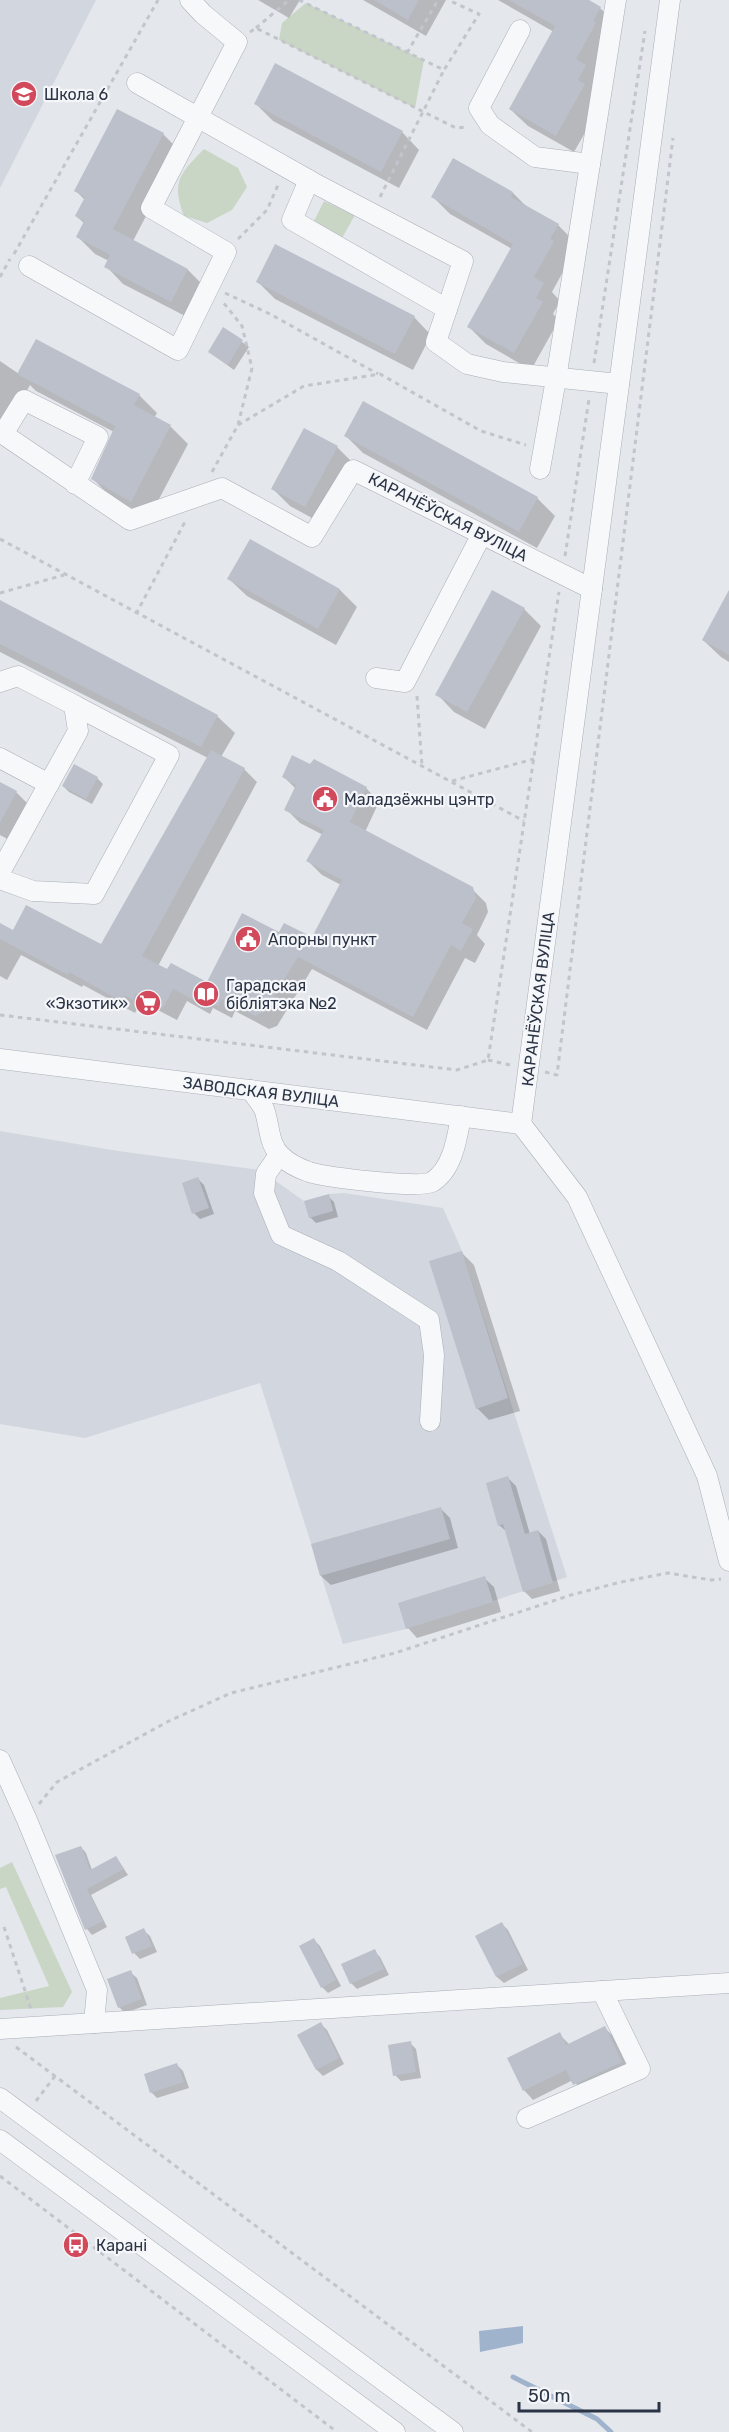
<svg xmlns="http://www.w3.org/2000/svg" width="729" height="2432" font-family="Rubik,sans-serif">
<rect width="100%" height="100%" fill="#e4e7ec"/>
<!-- built -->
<g fill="#d2d6de">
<polygon points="0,0 96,0 0,188"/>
<polygon points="0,1131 118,1151 260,1170 304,1201 329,1194 344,1193 443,1208 462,1251 567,1577 406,1629 343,1644 260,1383 85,1438 0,1424"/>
</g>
<!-- green -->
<g fill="#c9d6c5">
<polygon points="306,3 424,60 415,108 279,40 282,23"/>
<path d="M204,149l34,19 9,19 -15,23 -25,13 -23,-7c-13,-35 -4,-42 20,-67z"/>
<polygon points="324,201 355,215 342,238 314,221"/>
<polygon points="12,1862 72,1992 63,2007 0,2010 0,1998 49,1986 6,1887 0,1889 0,1868"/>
</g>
<!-- water -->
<polygon fill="#9fb4cc" points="523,2326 523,2343 480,2352 479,2331"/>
<!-- shadow -->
<g fill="#0003">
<polygon points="258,0 300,0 289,18"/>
<polygon points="363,0 446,0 426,36"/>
<polygon points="498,0 586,0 600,8 617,25 612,42 594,75 602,84 602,103 574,152 528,126 510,109 554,32"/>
<polygon points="255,103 402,132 419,150 399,188 273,121"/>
<polygon points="163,134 180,151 133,241 188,270 205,287 189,318 123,284 106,266 109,261 95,254 78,237 85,224 76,216 85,200 76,191"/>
<polygon points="513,193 528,208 558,225 575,242 570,259 552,292 560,301 553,314 559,320 531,370 486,344 469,327 512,249 450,214 433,197"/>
<polygon points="257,281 414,317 431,335 413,370 275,299"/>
<polygon points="224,329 249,347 234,370 209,352"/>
<polygon points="37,341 139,395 157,413 154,418 171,427 188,444 149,518 110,496 93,479 114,432 36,391 30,385 0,439 0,361 19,374"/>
<polygon points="364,403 537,498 555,516 537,548 363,453 346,436"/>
<polygon points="337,447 354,464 323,524 290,506 273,489"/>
<polygon points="250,541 340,590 357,607 336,645 247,596 229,579"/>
<polygon points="729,593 729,662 721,657 703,640"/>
<polygon points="0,602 217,716 235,733 221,757 244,769 257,782 158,966 207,984 279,934 312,939 341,885 322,875 308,861 323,835 300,823 286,809 296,789 284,777 366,788 379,802 365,832 472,889 486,903 488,912 477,935 485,944 475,963 465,958 427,1030 312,969 277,1026 269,1029 235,1011 232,1018 213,1008 210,1014 187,1001 177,1020 150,1006 147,1012 138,1007 135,1013 83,985 82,987 21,955 7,980 0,976 0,924 14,932 102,946 208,758 0,652"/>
<polygon points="524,609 541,626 485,729 454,712 437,694"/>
<polygon points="97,778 103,784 92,804 69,792 63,786"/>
<polygon points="0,784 16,792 33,809 15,843 0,835"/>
<polygon points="198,1179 204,1185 214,1214 200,1219 194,1213"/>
<polygon points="328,1196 334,1202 338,1217 316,1223 310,1217"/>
<polygon points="462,1253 474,1265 520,1411 489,1420 477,1408"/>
<polygon points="508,1478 516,1486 530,1534 538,1531 546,1539 560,1591 532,1599 524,1591 507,1532 499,1525"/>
<polygon points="441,1509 450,1518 458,1548 331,1585 321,1576 313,1545"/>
<polygon points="484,1578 494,1587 501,1612 417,1638 408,1628"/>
<polygon points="81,1847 86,1853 92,1870 116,1857 128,1875 91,1895 107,1927 92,1935 87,1929 57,1856"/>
<polygon points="502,1924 508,1930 528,1970 504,1983 497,1977 477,1937"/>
<polygon points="143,1930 150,1936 157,1952 140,1959 134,1953 127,1937"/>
<polygon points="314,1940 320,1946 341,1986 328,1993 322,1987"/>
<polygon points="374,1951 380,1957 389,1975 357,1989 351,1983"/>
<polygon points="130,1972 137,1978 147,2005 125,2013 119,2007"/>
<polygon points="321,2024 327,2030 344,2064 323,2076 317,2070"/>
<polygon points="605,2028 614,2037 631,2071 584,2093 573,2080 533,2100 524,2090 559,2034 570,2045"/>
<polygon points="410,2043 416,2049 421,2078 401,2081 395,2075"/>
<polygon points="177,2065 183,2071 189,2088 157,2098 151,2092"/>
</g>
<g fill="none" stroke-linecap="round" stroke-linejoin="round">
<!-- stream -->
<polyline stroke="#9fb4cc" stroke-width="5" points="513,2377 597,2419 611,2432"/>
</g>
<!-- building -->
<g fill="#bbc0ca">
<polygon points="374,0 419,0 408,20"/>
<polygon points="509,0 589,0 601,7 593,21 596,23 576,59 586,65 578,80 585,84 556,136 509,109 555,26"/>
<polygon points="275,63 403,131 381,172 254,104"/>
<polygon points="117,109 164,133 113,229 188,269 171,302 104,267 110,255 76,237 84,221 75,216 85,197 74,191"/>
<polygon points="453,158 513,192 511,197 559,224 550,239 554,241 534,277 544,283 536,298 543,302 514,353 467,327 513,244 431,197"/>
<polygon points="275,244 415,316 395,354 256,282"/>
<polygon points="223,327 243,340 228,365 208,352"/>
<polygon points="36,339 140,394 134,405 171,425 131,502 91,479 115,426 17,374"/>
<polygon points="363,401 538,497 519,532 344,436"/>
<polygon points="304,428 338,446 305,507 271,489"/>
<polygon points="250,539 340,589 318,629 227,579"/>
<polygon points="492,590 525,608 467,712 435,695"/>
<polygon points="729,590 729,655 702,640"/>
<polygon points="0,600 218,715 201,747 0,644"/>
<polygon points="211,750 245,768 142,956 167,969 171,963 207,982 242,913 279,932 284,923 312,937 342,880 306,861 324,830 284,810 296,785 282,777 292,755 310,764 314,759 367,787 350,822 473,887 476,898 462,923 473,929 461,951 451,945 413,1017 298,957 264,1012 255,1016 222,999 218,1006 199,996 196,1001 173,989 163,1008 136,993 133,1000 124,995 121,1001 69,972 68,975 0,939 0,923 13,930 26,905 101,944"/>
<polygon points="74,764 98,777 86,799 62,786"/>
<polygon points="0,782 17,791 0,823"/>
<polygon points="198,1177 209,1208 192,1214 182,1183"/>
<polygon points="329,1194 333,1211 309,1218 304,1201"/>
<polygon points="462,1251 508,1398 476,1409 429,1261"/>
<polygon points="508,1476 525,1534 538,1530 553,1583 523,1592 503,1524 498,1526 486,1483"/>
<polygon points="441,1507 450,1539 320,1576 311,1544"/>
<polygon points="485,1576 493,1602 406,1629 398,1603"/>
<polygon points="81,1846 90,1870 116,1856 124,1869 87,1889 103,1921 85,1930 55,1855"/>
<polygon points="502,1922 523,1964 496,1977 475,1936"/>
<polygon points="144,1928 152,1946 132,1954 125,1937"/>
<polygon points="314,1938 336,1980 321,1988 299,1946"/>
<polygon points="375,1949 384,1969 350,1984 341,1964"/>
<polygon points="131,1970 142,1999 118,2008 107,1979"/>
<polygon points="321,2022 339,2058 316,2070 297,2035"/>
<polygon points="605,2026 622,2062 573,2085 566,2070 523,2091 507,2058 560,2032 566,2045"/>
<polygon points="411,2041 416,2072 393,2076 388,2045"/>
<polygon points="177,2063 184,2082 150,2093 144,2074"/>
</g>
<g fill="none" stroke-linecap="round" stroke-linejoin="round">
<!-- minor casing -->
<g stroke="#a9aeb7" stroke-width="21">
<g id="minor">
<polyline points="520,30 479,108 490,125 535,157 590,164"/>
<polyline points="137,83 314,183 463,261 436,342 467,364 503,372 619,384"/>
<polyline points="309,180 292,220 447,309"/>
<polyline points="29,266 178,350 226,252 151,208 237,42 203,14 190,0"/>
<polyline points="540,469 556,379 616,0"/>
<polyline points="75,484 98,437 24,400 3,434 130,520 222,488 312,537 353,470 592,589"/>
<polyline points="376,678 405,682 482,534"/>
<polyline points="0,682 18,676 74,705 78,731 3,867 0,868"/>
<polyline points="0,758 49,784"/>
<polyline points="0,879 33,891 94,894 169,755 74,705"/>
<polyline points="0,1059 521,1124"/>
<path d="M251,1090c4,6 10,13 13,19 6,16 4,35 17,47 8,8 17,12 28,16 16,5 111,17 123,10 21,-13 25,-44 29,-66"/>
<polyline points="521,1124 670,0"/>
<polyline points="521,1124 577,1197 707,1476 729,1561"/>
<polyline points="279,1155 266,1174 264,1193 281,1235 338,1261 429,1320 434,1355 430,1421"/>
<polyline points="0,1760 27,1820 97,1990 94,2023"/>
<polyline points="0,2029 729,1983"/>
<polyline points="0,2098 453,2432"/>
<polyline points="527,2118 640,2069 602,1991"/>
<polyline points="0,2140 395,2432"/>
</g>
</g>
<!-- path -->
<g stroke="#c2c5cb" stroke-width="3" stroke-dasharray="4.5 4.5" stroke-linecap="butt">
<polyline points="299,0 444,70 479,14 448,0"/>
<polyline points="256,28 289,0"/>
<polyline points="250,32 256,28 456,128 468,127"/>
<polyline points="407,53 438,0"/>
<polyline points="380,197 444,70"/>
<polyline points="238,239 267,210 278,185"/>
<polyline points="14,254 158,0"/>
<polyline points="0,277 10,259"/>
<polyline points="225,293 270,314 378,374"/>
<polyline points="594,363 645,31"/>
<polyline points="238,425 304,386 380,374 481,431 526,445"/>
<polyline points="212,472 238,425 252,368 242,326 223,302"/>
<polyline points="0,539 524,821"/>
<polyline points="565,556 589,399"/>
<polyline points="0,593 64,575"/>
<polyline points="136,614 186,520"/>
<polyline points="417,696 422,766"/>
<polyline points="452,781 534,759"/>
<polyline points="0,1015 457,1070 488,1060 559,592"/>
<polyline points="488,1060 510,1065"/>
<polyline points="545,1072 557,1075 673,138"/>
<polyline points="39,1804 57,1782 169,1721 231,1693 395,1653 571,1595 621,1582 668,1573 711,1580 721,1579"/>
<polyline points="4,1927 31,2009"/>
<polyline points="16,2047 532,2432"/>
<polyline points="36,2101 55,2076"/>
<polyline points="0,2176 337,2432"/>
</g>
<!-- minor -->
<use href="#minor" stroke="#f7f8fa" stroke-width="20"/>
</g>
<!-- icons -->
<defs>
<g id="school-disc" transform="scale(1.35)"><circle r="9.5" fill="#d1495b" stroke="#f4f6f9"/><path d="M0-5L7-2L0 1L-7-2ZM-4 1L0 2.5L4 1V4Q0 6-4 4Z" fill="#fff"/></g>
<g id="civic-disc" transform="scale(1.35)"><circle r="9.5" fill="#d1495b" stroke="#f4f6f9"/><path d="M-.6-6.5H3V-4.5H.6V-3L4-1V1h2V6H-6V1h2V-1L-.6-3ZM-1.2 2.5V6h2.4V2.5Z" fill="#fff"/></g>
<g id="library-disc" transform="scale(1.35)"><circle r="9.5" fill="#d1495b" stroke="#f4f6f9"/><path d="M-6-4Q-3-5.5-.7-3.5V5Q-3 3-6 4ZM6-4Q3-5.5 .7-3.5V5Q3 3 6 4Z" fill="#fff"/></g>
<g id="supermarket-disc" transform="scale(1.35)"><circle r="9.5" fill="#d1495b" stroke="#f4f6f9"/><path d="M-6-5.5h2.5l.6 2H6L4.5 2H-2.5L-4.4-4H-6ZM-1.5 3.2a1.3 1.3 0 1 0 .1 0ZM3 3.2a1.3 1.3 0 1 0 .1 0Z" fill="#fff"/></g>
<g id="bus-disc" transform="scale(1.35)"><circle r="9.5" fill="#d1495b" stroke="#f4f6f9"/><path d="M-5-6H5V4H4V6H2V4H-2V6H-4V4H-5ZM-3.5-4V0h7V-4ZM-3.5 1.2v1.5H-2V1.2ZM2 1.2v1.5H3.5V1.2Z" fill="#fff"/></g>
</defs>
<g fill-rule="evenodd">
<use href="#school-disc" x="24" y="94"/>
<use href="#civic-disc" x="325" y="799"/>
<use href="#civic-disc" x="248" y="939"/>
<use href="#library-disc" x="206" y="994"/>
<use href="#supermarket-disc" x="148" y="1003"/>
<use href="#bus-disc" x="76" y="2245"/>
</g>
<g text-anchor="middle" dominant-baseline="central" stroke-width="4.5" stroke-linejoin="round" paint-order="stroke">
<!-- poi labels -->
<g font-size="16" fill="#2b3445" stroke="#f4f6f9" text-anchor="start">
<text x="44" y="94">Школа 6</text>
<text x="344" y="799">Маладзёжны цэнтр</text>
<text x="268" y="939">Апорны пункт</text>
<text x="226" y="985">Гарадская<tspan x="226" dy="18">бібліятэка №2</tspan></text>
<text x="128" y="1003" text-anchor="end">«Экзотик»</text>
<text x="96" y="2245">Карані</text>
</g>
<!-- street labels -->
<g font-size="16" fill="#2b3445" stroke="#f4f6f9">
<text transform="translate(448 517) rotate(27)">КАРАНЁЎСКАЯ ВУЛІЦА</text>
<text transform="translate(538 999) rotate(-83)">КАРАНЁЎСКАЯ ВУЛІЦА</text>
<text transform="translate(261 1092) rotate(7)">ЗАВОДСКАЯ ВУЛІЦА</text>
</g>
</g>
<!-- scale -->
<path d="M519 2402v9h140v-9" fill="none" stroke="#2b3445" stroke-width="3"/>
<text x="528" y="2402" font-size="18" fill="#2b3445" stroke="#f4f6f9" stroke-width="4.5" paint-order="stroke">50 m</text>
</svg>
